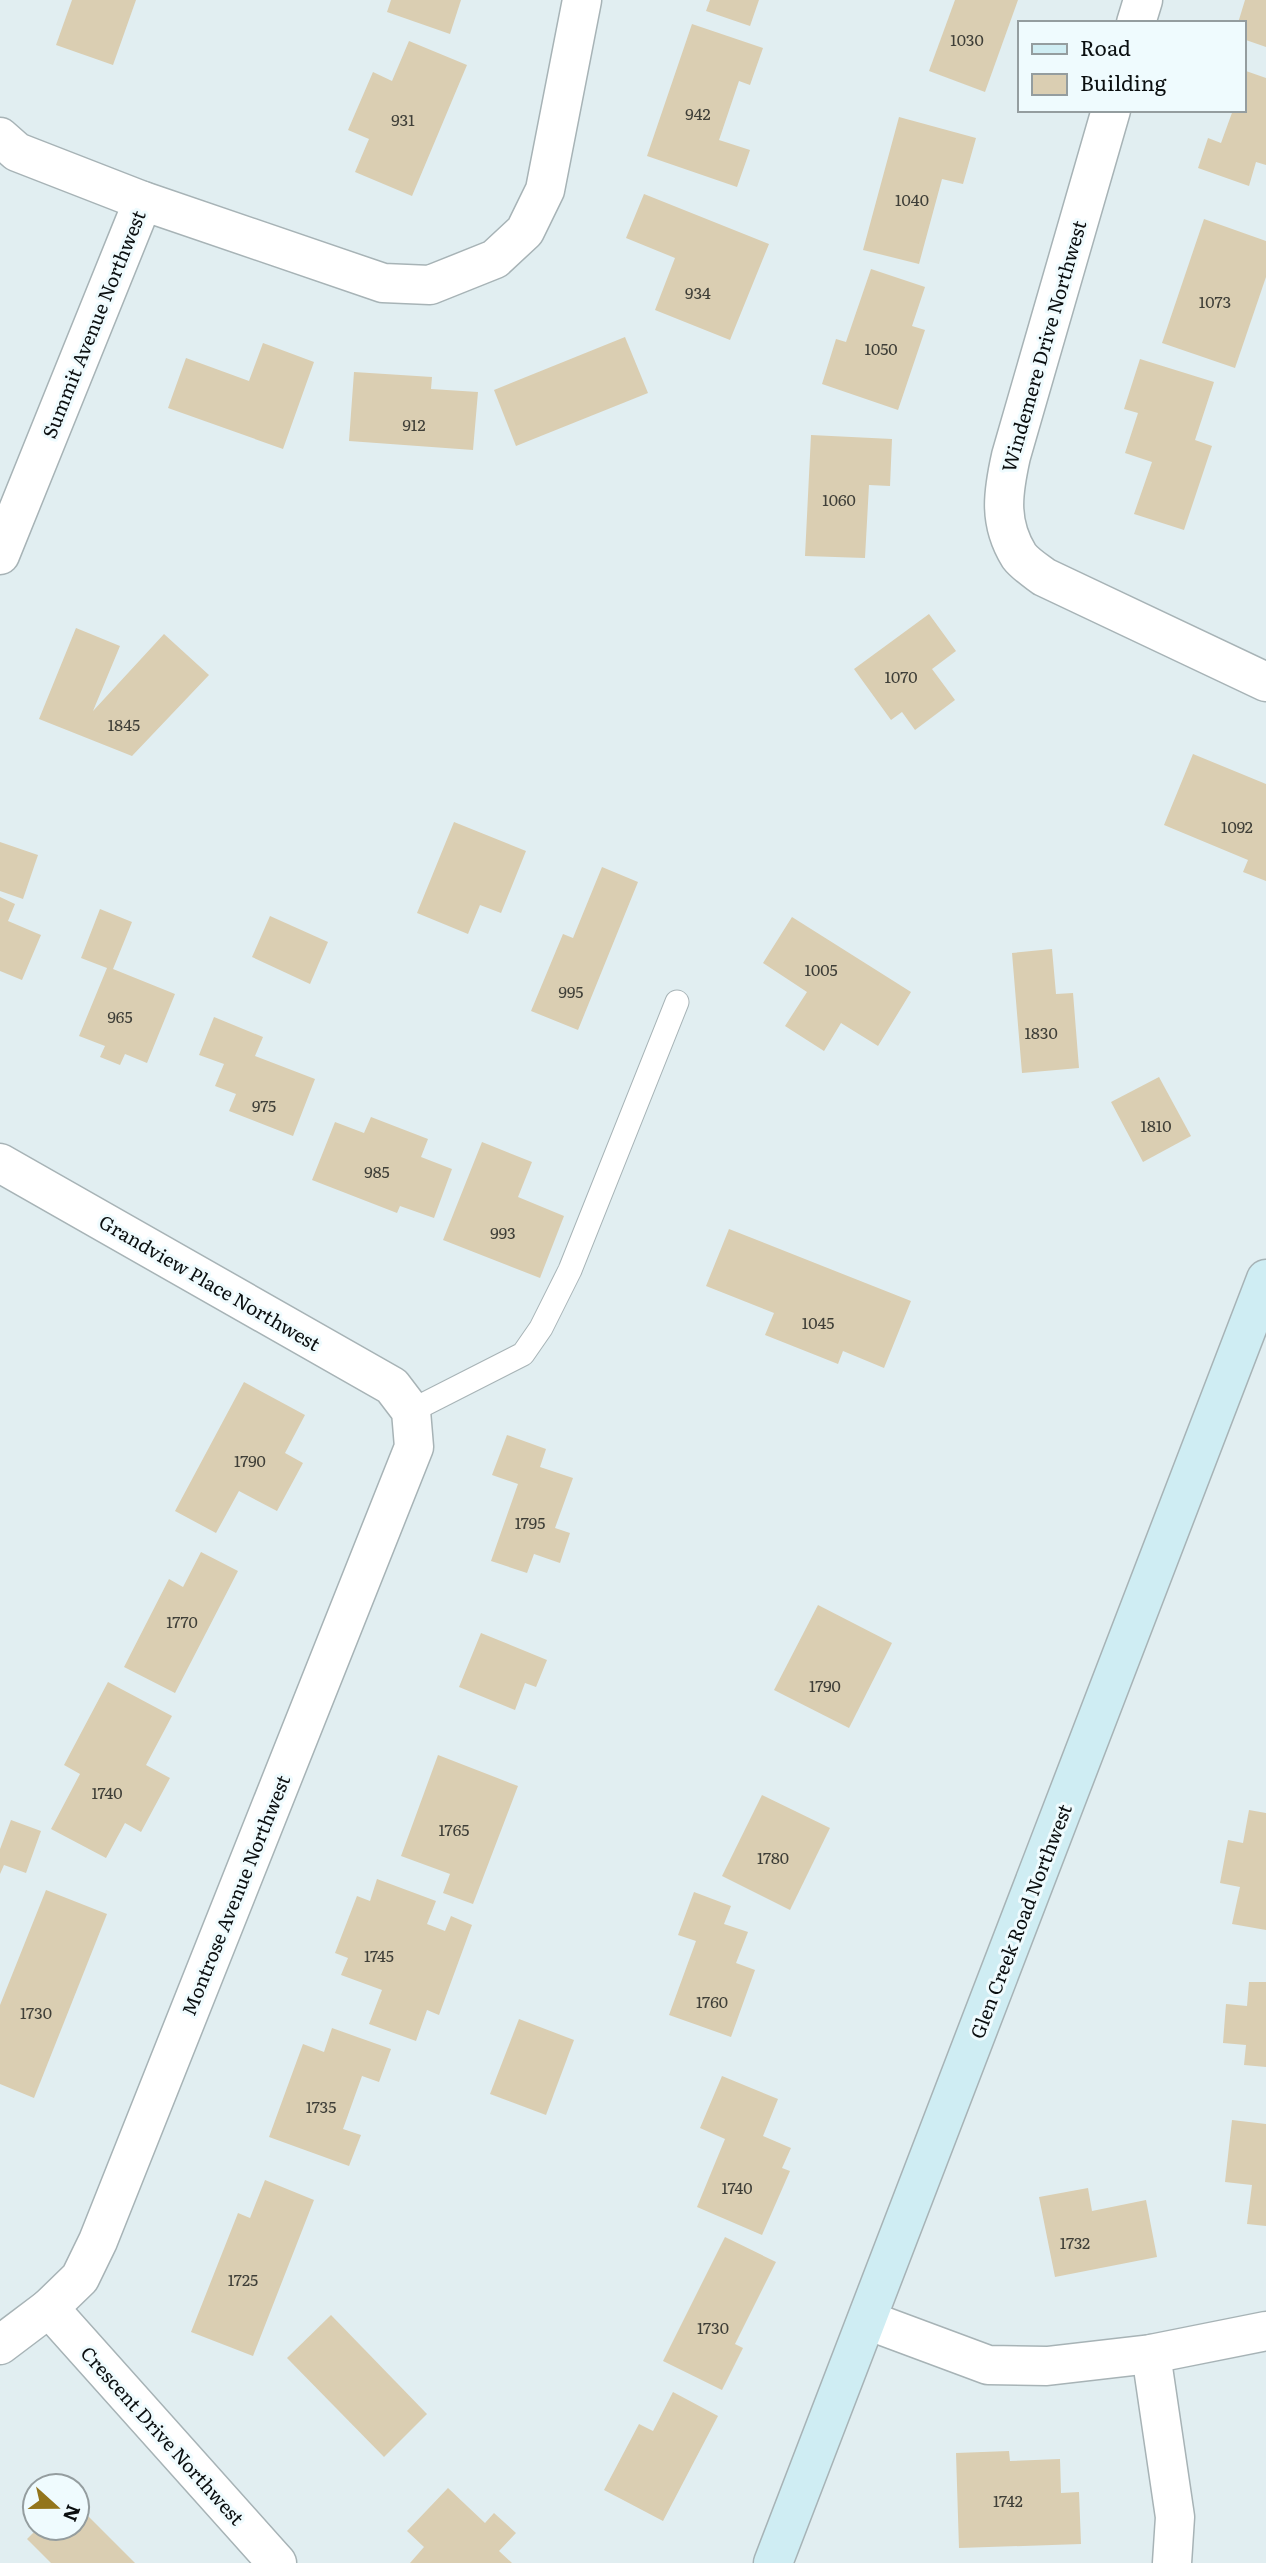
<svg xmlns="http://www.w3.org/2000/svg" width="1266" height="2563" font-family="Literata,serif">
<rect width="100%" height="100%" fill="#e1eef1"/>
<!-- building -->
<g fill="#daceb2">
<polygon points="72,0 136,0 113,65 56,45"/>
<polygon points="391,0 461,0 450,34 387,12"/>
<polygon points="710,0 759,0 750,26 706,11"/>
<polygon points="955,0 1018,0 985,92 929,71"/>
<polygon points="1245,0 1266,0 1266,47 1243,39 1243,23 1238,23"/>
<polygon points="692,24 763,48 750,85 739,81 719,140 750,150 737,187 647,156"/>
<polygon points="409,41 467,65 412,196 355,172 369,139 348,130 373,72 392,81"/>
<polygon points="1246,71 1266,78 1266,165 1256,162 1249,186 1198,168 1208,138 1221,143 1233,110 1243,110 1243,79"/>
<polygon points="899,117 976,138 963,184 942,179 919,264 863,250"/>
<polygon points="644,194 769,244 730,340 655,310 675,258 626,238"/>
<polygon points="1204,219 1266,241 1266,277 1235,368 1162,343"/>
<polygon points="871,269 925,287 912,326 925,330 898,410 822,384 836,339 846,342"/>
<polygon points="625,337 648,393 516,446 494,390"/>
<polygon points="263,343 314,362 283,449 168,408 186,358 249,381"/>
<polygon points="1140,359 1214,382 1195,440 1212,446 1184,530 1134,514 1152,462 1125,453 1138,413 1124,409"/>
<polygon points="354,372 432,377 431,389 478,392 473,450 349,441"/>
<polygon points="811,435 892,439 890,486 869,485 865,558 805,556"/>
<polygon points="929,614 956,651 932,669 955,700 915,730 902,712 891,720 854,669"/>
<polygon points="76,628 120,646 93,711 164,634 209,675 132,756 39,719"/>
<polygon points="1193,754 1266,784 1266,881 1243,872 1248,860 1164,825"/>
<polygon points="454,822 526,851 501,913 480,905 468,934 417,913"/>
<polygon points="0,842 38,855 23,899 0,891"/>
<polygon points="602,867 638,882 578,1030 531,1011 563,934 573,938"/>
<polygon points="0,897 15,904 8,921 41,935 22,980 0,971"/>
<polygon points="100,909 132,922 113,969 175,994 147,1063 125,1054 120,1065 100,1057 105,1046 79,1036 107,968 81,958"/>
<polygon points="270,916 328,942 310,984 252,957"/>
<polygon points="792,917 911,992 878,1046 841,1023 824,1051 785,1026 807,992 763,963"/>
<polygon points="1052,949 1056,994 1073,993 1079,1068 1022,1073 1012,953"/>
<polygon points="214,1017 263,1037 255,1056 315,1079 293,1136 229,1111 236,1094 215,1086 224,1064 199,1055"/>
<polygon points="1159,1077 1191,1136 1143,1162 1111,1102"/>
<polygon points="371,1117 428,1139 421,1157 452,1169 434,1218 400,1206 397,1213 312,1180 335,1122 364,1133"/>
<polygon points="482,1142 532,1162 518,1197 564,1216 540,1278 443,1240"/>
<polygon points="729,1229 911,1301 884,1368 843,1351 838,1364 765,1335 774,1313 706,1286"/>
<polygon points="244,1382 305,1415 285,1453 303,1463 277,1511 239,1491 216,1533 175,1511"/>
<polygon points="507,1435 546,1449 540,1467 573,1478 555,1528 570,1533 560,1563 534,1554 527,1573 491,1561 518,1484 492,1475"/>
<polygon points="201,1552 238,1571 175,1693 124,1667 169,1579 183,1587"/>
<polygon points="818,1605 892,1643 849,1728 774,1690"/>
<polygon points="481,1633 547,1660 536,1687 525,1683 515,1710 459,1687"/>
<polygon points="108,1682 172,1716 146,1765 170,1778 141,1832 125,1823 106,1858 51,1829 80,1774 64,1765"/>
<polygon points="438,1755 518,1786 473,1904 443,1893 450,1874 401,1856"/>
<polygon points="762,1795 830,1828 790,1910 722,1876"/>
<polygon points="1249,1810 1266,1813 1266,1930 1232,1924 1240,1887 1220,1883 1228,1840 1243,1843"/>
<polygon points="11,1820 41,1831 26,1873 4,1865 0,1874 0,1849"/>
<polygon points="377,1879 436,1901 427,1924 445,1931 451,1916 472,1925 439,2015 427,2010 416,2041 369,2024 382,1990 341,1975 348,1958 335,1953 357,1896 370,1901"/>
<polygon points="46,1890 107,1914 34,2098 0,2084 0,2005"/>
<polygon points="694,1892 731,1906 724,1924 748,1932 736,1963 755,1970 731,2037 669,2015 696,1941 678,1935"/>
<polygon points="1249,1982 1266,1982 1266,2067 1244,2065 1246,2045 1223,2043 1226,2004 1247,2006"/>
<polygon points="519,2019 574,2040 546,2115 490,2094"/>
<polygon points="332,2028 391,2049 379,2082 362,2076 343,2129 361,2135 349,2166 269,2137 303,2044 324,2052"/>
<polygon points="722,2076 778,2099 763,2136 791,2148 782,2168 790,2171 762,2235 697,2207 725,2139 700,2128"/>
<polygon points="1232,2120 1266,2124 1266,2226 1247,2224 1252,2185 1225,2182"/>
<polygon points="265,2180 314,2200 253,2356 191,2332 238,2213 250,2218"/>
<polygon points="1088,2188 1092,2211 1146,2200 1157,2257 1055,2277 1039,2197"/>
<polygon points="725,2237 776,2262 735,2344 743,2348 722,2390 663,2361"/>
<polygon points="331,2315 427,2414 384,2457 287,2358"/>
<polygon points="673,2392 718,2416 663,2521 604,2490 639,2424 653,2431"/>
<polygon points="1009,2451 1010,2461 1060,2459 1061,2493 1079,2492 1081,2544 959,2548 956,2453"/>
<polygon points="448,2488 485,2523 494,2513 516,2533 499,2551 512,2563 410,2563 424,2547 407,2531"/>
<polygon points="77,2505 135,2563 51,2563 27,2539 38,2528 77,2528"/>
</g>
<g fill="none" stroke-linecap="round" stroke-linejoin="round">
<!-- lane casing -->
<g stroke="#a7b3b6" stroke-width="25">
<polyline id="lane" points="411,1411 523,1354 541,1328 570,1270 677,1002"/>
</g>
<!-- street casing -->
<g stroke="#a7b3b6" stroke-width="41">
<g id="street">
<polyline points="1136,23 1143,0"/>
<path d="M1111,110l-100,346c-8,36 -13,66 8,100 6,8 17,15 25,21l222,105"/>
<polyline points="0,137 17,152 143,201 383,283 430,285 495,259 525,231 545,190 582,0"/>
<polyline points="0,555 143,201"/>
<polyline points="0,1163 392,1386 411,1411 414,1447 98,2241 80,2278 49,2308 0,2345"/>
<polyline points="49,2308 277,2563"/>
<polyline points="867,2320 988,2365 1047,2366 1151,2354 1266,2331"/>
<polyline points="1151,2354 1175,2517 1172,2563"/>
</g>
</g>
<!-- secondary casing -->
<g stroke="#a7b3b6" stroke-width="41">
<polyline id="secondary" points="773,2563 1266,1279"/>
</g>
<!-- lane -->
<use href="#lane" stroke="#fff" stroke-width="23"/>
<!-- street -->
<use href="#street" stroke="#fff" stroke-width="38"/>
<!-- secondary -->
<use href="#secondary" stroke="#cfedf3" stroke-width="38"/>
</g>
<g text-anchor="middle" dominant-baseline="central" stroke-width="6" stroke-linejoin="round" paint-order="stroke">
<!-- number labels -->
<g font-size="16" fill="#3f3f38">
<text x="967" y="39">1030</text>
<text x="698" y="113">942</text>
<text x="403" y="119">931</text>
<text x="912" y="199">1040</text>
<text x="698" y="292">934</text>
<text x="1215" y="301">1073</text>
<text x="881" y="348">1050</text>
<text x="414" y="424">912</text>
<text x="839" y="499">1060</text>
<text x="901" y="676">1070</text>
<text x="124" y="724">1845</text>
<text x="1237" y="826">1092</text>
<text x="821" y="969">1005</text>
<text x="571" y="991">995</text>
<text x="120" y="1016">965</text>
<text x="1041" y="1032">1830</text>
<text x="264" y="1105">975</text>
<text x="1156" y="1125">1810</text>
<text x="377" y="1171">985</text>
<text x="503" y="1232">993</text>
<text x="818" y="1322">1045</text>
<text x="250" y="1460">1790</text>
<text x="530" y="1522">1795</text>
<text x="182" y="1621">1770</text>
<text x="825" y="1685">1790</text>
<text x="107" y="1792">1740</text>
<text x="454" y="1829">1765</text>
<text x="773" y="1857">1780</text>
<text x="379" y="1955">1745</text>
<text x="712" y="2001">1760</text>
<text x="36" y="2012">1730</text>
<text x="321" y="2106">1735</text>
<text x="737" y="2187">1740</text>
<text x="1075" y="2242">1732</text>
<text x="243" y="2279">1725</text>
<text x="713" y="2327">1730</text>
<text x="1008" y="2500">1742</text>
</g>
<!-- street labels -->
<g font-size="19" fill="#0b0f10" stroke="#effbfe">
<text transform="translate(93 324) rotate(-68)">Summit Avenue Northwest</text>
<text transform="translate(1043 346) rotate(-74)">Windemere Drive Northwest</text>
<text transform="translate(210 1282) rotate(30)">Grandview Place Northwest</text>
<text transform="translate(235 1895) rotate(-68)">Montrose Avenue Northwest</text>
<text transform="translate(1020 1921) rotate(-69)">Glen Creek Road Northwest</text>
<text transform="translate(163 2435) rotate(48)">Crescent Drive Northwest</text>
</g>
</g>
<!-- legend -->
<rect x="1018" y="21" width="228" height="91" fill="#effbfe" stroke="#949d9f" stroke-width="2"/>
<rect x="1032" y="44" width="35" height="10" fill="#cfedf3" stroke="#949d9f" stroke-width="2"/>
<text x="1080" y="56" font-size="21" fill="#0b0f10">Road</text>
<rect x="1032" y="74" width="35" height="21" fill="#daceb2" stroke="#949d9f" stroke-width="2"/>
<text x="1080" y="91" font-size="21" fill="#0b0f10">Building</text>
<!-- north arrow -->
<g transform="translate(56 2507) rotate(111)"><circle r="33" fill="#effbfe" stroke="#949d9f" stroke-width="2"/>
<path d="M0-5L12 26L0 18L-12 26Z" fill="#93751c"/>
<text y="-10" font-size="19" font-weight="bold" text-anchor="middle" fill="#0b0f10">N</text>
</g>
</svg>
